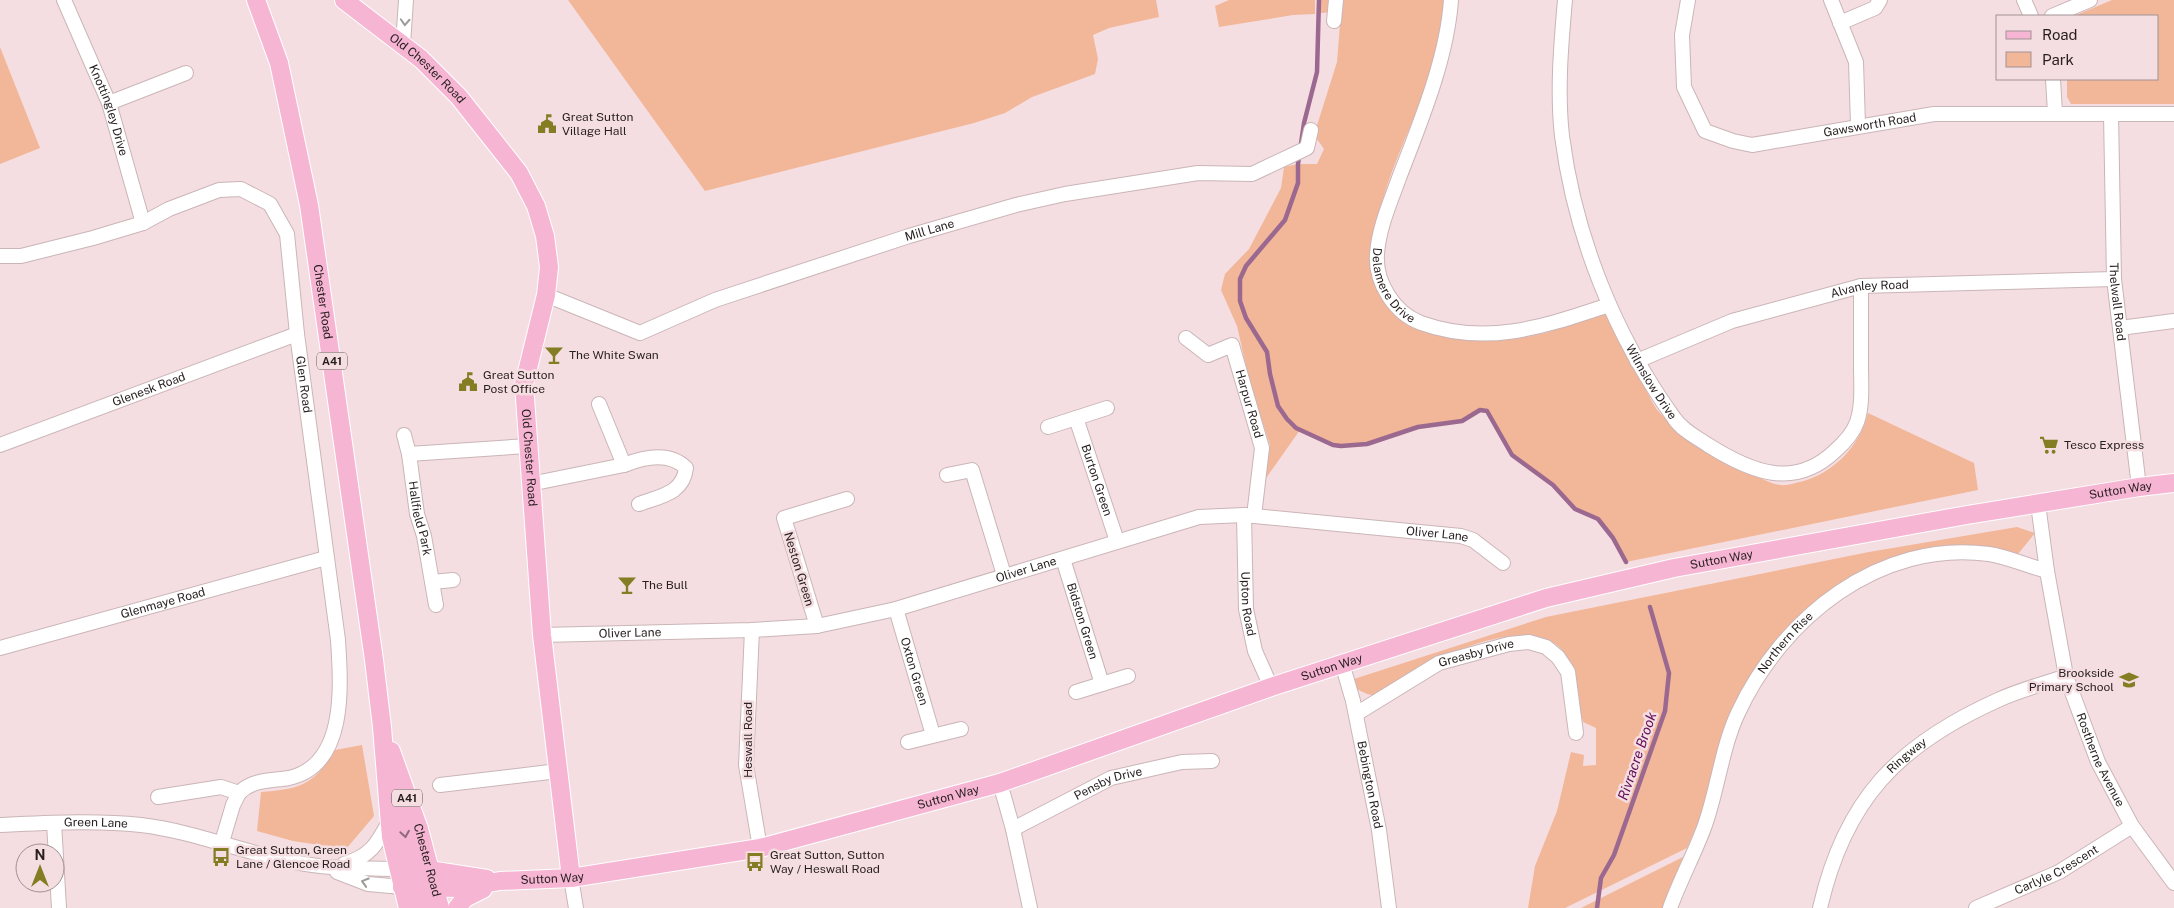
<svg xmlns="http://www.w3.org/2000/svg" width="2174" height="908" font-family="'Public Sans',sans-serif">
<rect width="100%" height="100%" fill="#f5dee1"/>
<!-- green -->
<g fill="#f2b698">
<polygon points="568,0 1156,0 1159,17 1109,28 1093,35 1098,59 1095,74 1032,97 1005,113 974,123 705,191"/>
<polygon points="1229,0 1315,0 1315,14 1293,15 1219,27 1215,6"/>
<polygon points="1320,0 1332,0 1331,12 1321,13"/>
<path d="M1342,0h102c-2,27 -7,57 -16,82 -21,60 -72,147 -48,209 4,11 13,23 23,29 6,4 77,19 86,20 17,0 39,-3 56,-7 15,-4 47,-25 61,-19 13,7 38,80 53,98 26,30 56,46 92,61 10,5 19,11 30,12 6,1 13,-2 19,-3 33,-8 60,-36 68,-69l106,50 4,27 -352,72 -13,-24 -15,-19 -23,-10 -22,-24 -41,-30 -25,-44 -7,-1 -18,11 -44,6 -51,17 -34,1 -33,-15 -36,51 6,-36 -20,-62 -13,-57 -16,-36 4,-16 24,-25 32,-61 3,-21 14,-3h19l7,-15 -10,-14 23,-73z"/>
<polygon points="2112,0 2174,0 2174,104 2071,104 2067,97 2067,79 2158,79 2158,16 2074,16"/>
<polygon points="0,47 40,148 0,164"/>
<path d="M2017,527l18,6 -17,21 -34,-8h-40l-42,9 -126,87 -21,27 -26,51 -21,79 -21,49 -122,60h-37l7,-42 22,-55 14,-59 13,3 -1,11 13,-1v-37l-13,-6c-7,-23 -5,-48 -19,-69 -20,-32 -85,-13 -113,1 -18,9 -51,36 -69,40 -10,3 -16,0 -25,-5l-3,-10 192,-62 323,-65z"/>
<path d="M362,745l12,71 -28,33 -53,-8 -36,-10 4,-39c40,-3 53,-7 74,-42z"/>
<polygon points="1683,857 1663,908 1581,908"/>
</g>
<g fill="none" stroke-linecap="round" stroke-linejoin="round">
<!-- stream -->
<g stroke="#9b6890" stroke-width="4.5">
<polyline points="1319,0 1317,72 1304,123 1298,164 1298,183 1285,220 1246,266 1240,279 1240,301 1246,318 1267,352 1270,374 1278,406 1287,419 1296,428 1333,445 1341,446 1367,444 1418,427 1462,421 1480,410 1487,411 1512,455 1553,485 1575,509 1598,519 1613,538 1626,562"/>
<polyline points="1597,908 1601,878 1614,855 1665,711 1669,673 1650,607"/>
</g>
<!-- minor casing -->
<g stroke="#cab5b7" stroke-width="16">
<g id="minor">
<path id="s1" d="M64,0l45,103 34,120"/>
<path id="s2" d="M1451,0c-4,59 -31,123 -52,178 -9,25 -20,49 -22,76 -2,28 17,59 44,69 67,24 124,3 188,-18"/>
<path id="s3" d="M1565,0c-4,45 -8,91 -3,136 13,101 53,200 112,282 8,12 22,19 34,27 43,27 86,45 127,6 9,-8 18,-17 22,-29 6,-17 4,-38 4,-56 0,-26 0,-53 0,-80"/>
<path id="s4" d="M1688,0l-6,35 2,52 21,44 28,10 19,4 182,-31h240"/>
<polyline points="1831,0 1856,62 1858,125"/>
<polyline points="2024,0 2031,16"/>
<polyline points="2052,16 2090,0"/>
<polyline points="1334,21 1336,0"/>
<polyline points="1840,23 1875,8 1880,0"/>
<polyline points="403,44 406,0"/>
<polyline points="2053,79 2055,113"/>
<polyline points="109,103 186,73"/>
<path id="s5" d="M2111,114l3,165 25,208"/>
<path id="s6" d="M0,256h21l72,-18 50,-15 26,-14 50,-19 22,-1 29,15 17,30 10,100 41,306c3,46 9,125 -49,138 -18,3 -36,1 -50,15"/>
<path id="s7" d="M546,295l94,38 75,-33 194,-64 107,-31 49,-11 133,-21 54,1 55,-26 4,-18"/>
<polyline points="2120,328 2174,321"/>
<path id="s8" d="M1186,338l22,17 24,-10 30,103 -8,68"/>
<path id="s9" d="M1637,361l95,-40 129,-35 253,-7"/>
<path d="M599,404l25,61c20,-8 45,-14 62,3 -3,26 -26,28 -47,36"/>
<polyline points="1076,418 1107,408"/>
<path id="s10" d="M1048,427l28,-9 41,123"/>
<path id="s11" d="M404,435l5,19 8,60 7,22 12,69"/>
<path id="s12" d="M0,445l297,-111"/>
<polyline points="409,454 527,446"/>
<polyline points="947,475 972,470 1004,575"/>
<polyline points="530,484 624,465"/>
<path id="s13" d="M2038,504l9,67 19,105 32,86 34,64 42,57"/>
<path id="s14" d="M1244,515l2,94 9,42 16,36"/>
<path id="s15" d="M1063,559l39,125"/>
<polyline points="432,582 453,580"/>
<path id="s16" d="M896,609l37,126"/>
<polyline points="817,626 784,518 847,499"/>
<polyline points="752,630 746,765 760,848"/>
<path id="s17" d="M542,635l210,-5 65,-4 79,-17 303,-92 45,-2 217,21 12,4 30,23"/>
<path id="s18" d="M0,648l326,-90"/>
<path id="s19" d="M1342,663l11,38 26,129 10,78"/>
<polyline points="1076,692 1128,676"/>
<path id="s20" d="M1356,714l83,-51 70,-19 20,-2 17,5 12,10 10,15 8,61"/>
<polyline points="908,742 961,729"/>
<polyline points="1000,783 1013,829 1030,908"/>
<polyline points="440,785 558,771"/>
<polyline points="158,797 221,787 239,793 233,805 222,842"/>
<polyline points="54,823 59,908"/>
<path id="s21" d="M0,825c47,-2 94,-5 141,0 51,6 98,26 148,36 39,9 78,7 117,8"/>
<path id="s22" d="M1013,829l98,-51 71,-16 30,-1"/>
<path d="M344,864c27,-8 33,-20 46,-44"/>
<polyline points="337,872 368,884 402,887"/>
<polyline points="571,878 576,908"/>
<path id="s23" d="M1670,908c10,-28 25,-55 35,-83 13,-37 17,-78 33,-112 44,-95 142,-174 251,-159 19,3 39,12 58,17"/>
<path id="s24" d="M1820,908c25,-109 78,-163 178,-208 21,-10 46,-16 68,-24"/>
<path id="s25" d="M1976,908l83,-36 73,-46"/>
</g>
</g>
<!-- major casing -->
<g stroke="#fff" stroke-width="20">
<g id="major">
<path id="s26" d="M256,0l23,63 30,142 65,455 8,67 9,110 17,71"/>
<path id="s27" d="M344,0l77,59 38,38 60,76 17,33 9,30 4,31 -3,28 -22,89 18,251 29,243"/>
<path id="s28" d="M391,751l28,78 21,79"/>
<polyline points="401,800 412,869 402,887"/>
<polyline points="429,870 487,879"/>
<path id="s29" d="M402,887l59,1 39,-7 71,-3 189,-30 240,-65 271,-96 275,-89 128,-30 293,-53 172,-28 35,-4"/>
<polyline points="423,908 418,889 424,879"/>
<polyline points="457,908 465,898 483,889"/>
</g>
</g>
<!-- minor -->
<use href="#minor" stroke="#fff" stroke-width="14"/>
<!-- major -->
<use href="#major" stroke="#f7b5d4" stroke-width="18"/>
</g>
<!-- one-way arrows -->
<defs><path id="oneway-chevron" d="M-2-3.5L2.5 0L-2 3.5" fill="none" stroke-width="1.6" stroke-linecap="round" stroke-linejoin="round" transform="scale(1.25)"/></defs>
<g stroke="#9d9a9a">
<use href="#oneway-chevron" transform="translate(405 22) rotate(93)"/>
<use href="#oneway-chevron" transform="translate(365 882) rotate(-163)"/>
</g>
<use stroke="#8e6a7a" href="#oneway-chevron" transform="translate(405 834) rotate(81)"/>
<!-- icons -->
<defs>
<g id="civic-bare" transform="scale(1.5)"><path d="M-.6-6.5H3V-4.5H.6V-3L4-1V1h2V6H-6V1h2V-1L-.6-3ZM-1.2 2.5V6h2.4V2.5Z" fill="#847d23" stroke="#f5dee1" stroke-width="2.5" paint-order="stroke"/></g>
<g id="bar-bare" transform="scale(1.5)"><path d="M-6-5H6L.8 .8V4.5H3.5V6h-7V4.5H-.8V.8Z" fill="#847d23" stroke="#f5dee1" stroke-width="2.5" paint-order="stroke"/></g>
<g id="supermarket-bare" transform="scale(1.5)"><path d="M-6-5.5h2.5l.6 2H6L4.5 2H-2.5L-4.4-4H-6ZM-1.5 3.2a1.3 1.3 0 1 0 .1 0ZM3 3.2a1.3 1.3 0 1 0 .1 0Z" fill="#847d23" stroke="#f5dee1" stroke-width="2.5" paint-order="stroke"/></g>
<g id="school-bare" transform="scale(1.5)"><path d="M0-5L7-2L0 1L-7-2ZM-4 1L0 2.5L4 1V4Q0 6-4 4Z" fill="#847d23" stroke="#f5dee1" stroke-width="2.5" paint-order="stroke"/></g>
<g id="bus-bare" transform="scale(1.5)"><path d="M-5-6H5V4H4V6H2V4H-2V6H-4V4H-5ZM-3.5-4V0h7V-4ZM-3.5 1.2v1.5H-2V1.2ZM2 1.2v1.5H3.5V1.2Z" fill="#847d23" stroke="#f5dee1" stroke-width="2.5" paint-order="stroke"/></g>
</defs>
<g fill-rule="evenodd">
<use href="#civic-bare" x="547" y="124"/>
<use href="#bar-bare" x="554" y="355"/>
<use href="#civic-bare" x="468" y="382"/>
<use href="#supermarket-bare" x="2049" y="445"/>
<use href="#bar-bare" x="627" y="585"/>
<use href="#school-bare" x="2129" y="680"/>
<use href="#bus-bare" x="221" y="857"/>
<use href="#bus-bare" x="755" y="862"/>
</g>
<g text-anchor="middle" dominant-baseline="central" stroke-width="5" stroke-linejoin="round" paint-order="stroke">
<!-- shield labels -->
<g fill="#f5dee1" stroke="#645859" stroke-width="1">
<rect x="317" y="352.5" width="30" height="17" rx="4"/>
<rect x="392" y="789.5" width="30" height="17" rx="4"/>
</g>
<g font-size="11" font-weight="bold" fill="#261e1f">
<text x="332" y="361">A41</text>
<text x="407" y="798">A41</text>
</g>
<!-- street labels -->
<g font-size="12" fill="#261e1f" stroke="#f5dee1">
<text stroke="none"><textPath href="#s27" startOffset="108">Old Chester Road</textPath></text>
<text stroke="none"><textPath href="#s1" startOffset="119">Knottingley Drive</textPath></text>
<text stroke="none"><textPath href="#s4" startOffset="305">Gawsworth Road</textPath></text>
<text stroke="none"><textPath href="#s7" startOffset="409">Mill Lane</textPath></text>
<text stroke="none"><textPath href="#s2" startOffset="302">Delamere Drive</textPath></text>
<text stroke="none"><textPath href="#s9" startOffset="245">Alvanley Road</textPath></text>
<text stroke="none"><textPath href="#s5" startOffset="188">Thelwall Road</textPath></text>
<text stroke="none"><textPath href="#s26" startOffset="310">Chester Road</textPath></text>
<text stroke="none"><textPath href="#s3" startOffset="400">Wilmslow Drive</textPath></text>
<text stroke="none"><textPath href="#s6" startOffset="471">Glen Road</textPath></text>
<text stroke="none"><textPath href="#s12" startOffset="159">Glenesk Road</textPath></text>
<text stroke="none"><textPath href="#s8" startOffset="115">Harpur Road</textPath></text>
<text stroke="none"><textPath href="#s27" startOffset="541">Old Chester Road</textPath></text>
<text stroke="none"><textPath href="#s10" startOffset="95">Burton Green</textPath></text>
<text stroke="none"><textPath href="#s29" startOffset="1771">Sutton Way</textPath></text>
<text stroke="none"><textPath href="#s11" startOffset="85">Hallfield Park</textPath></text>
<text stroke="none"><textPath href="#s17" startOffset="912">Oliver Lane</textPath></text>
<text stroke="none"><textPath href="#s29" startOffset="1366">Sutton Way</textPath></text>
<text transform="translate(799 569) rotate(73)">Neston Green</text>
<text stroke="none"><textPath href="#s17" startOffset="492">Oliver Lane</textPath></text>
<text stroke="none"><textPath href="#s18" startOffset="169">Glenmaye Road</textPath></text>
<text stroke="none"><textPath href="#s14" startOffset="89">Upton Road</textPath></text>
<text stroke="none"><textPath href="#s15" startOffset="65">Bidston Green</textPath></text>
<text stroke="none"><textPath href="#s17" startOffset="88">Oliver Lane</textPath></text>
<text stroke="none"><textPath href="#s23" startOffset="292">Northern Rise</textPath></text>
<text stroke="none"><textPath href="#s20" startOffset="136">Greasby Drive</textPath></text>
<text stroke="none"><textPath href="#s29" startOffset="961">Sutton Way</textPath></text>
<text stroke="none"><textPath href="#s16" startOffset="65">Oxton Green</textPath></text>
<text transform="translate(748 740) rotate(-90)">Heswall Road</text>
<text stroke="none"><textPath href="#s24" startOffset="179">Ringway</textPath></text>
<text stroke="none"><textPath href="#s13" startOffset="265">Rostherne Avenue</textPath></text>
<text stroke="none"><textPath href="#s22" startOffset="106">Pensby Drive</textPath></text>
<text stroke="none"><textPath href="#s19" startOffset="125">Bebington Road</textPath></text>
<text stroke="none"><textPath href="#s29" startOffset="556">Sutton Way</textPath></text>
<text stroke="none"><textPath href="#s21" startOffset="96">Green Lane</textPath></text>
<text stroke="none"><textPath href="#s28" startOffset="115">Chester Road</textPath></text>
<text stroke="none"><textPath href="#s25" startOffset="89">Carlyle Crescent</textPath></text>
<text stroke="none"><textPath href="#s29" startOffset="151">Sutton Way</textPath></text>
</g>
<!-- poi labels -->
<g font-size="12" fill="#261e1f" stroke="#f5dee1" text-anchor="start">
<text x="562" y="117">Great Sutton<tspan x="562" dy="14">Village Hall</tspan></text>
<text x="569" y="355">The White Swan</text>
<text x="483" y="375">Great Sutton<tspan x="483" dy="14">Post Office</tspan></text>
<text x="2064" y="445">Tesco Express</text>
<text x="642" y="585">The Bull</text>
<text x="2114" y="673" text-anchor="end">Brookside<tspan x="2114" dy="14">Primary School</tspan></text>
<text x="236" y="850">Great Sutton, Green<tspan x="236" dy="14">Lane / Glencoe Road</tspan></text>
<text x="770" y="855">Great Sutton, Sutton<tspan x="770" dy="14">Way / Heswall Road</tspan></text>
</g>
<!-- water labels -->
<g font-size="14" font-style="italic" fill="#610c58" stroke="#f5dee1">
<text transform="translate(1637 756) rotate(-71)">Rivracre Brook</text>
</g>
</g>
<!-- legend -->
<rect x="1996" y="15" width="162" height="65" fill="#f5dee1" stroke="#a29193"/>
<rect x="2006" y="31" width="25" height="8" fill="#f7b5d4" stroke="#a29193"/>
<text x="2042" y="40" font-size="15" fill="#261e1f">Road</text>
<rect x="2006" y="52" width="25" height="15" fill="#f2b698" stroke="#a29193"/>
<text x="2042" y="65" font-size="15" fill="#261e1f">Park</text>
<!-- north arrow -->
<g transform="translate(40 868)"><circle r="24" fill="#f5dee1" stroke="#a29193"/>
<path d="M0-4L9 19L0 12L-9 19Z" fill="#847d23"/>
<text y="-8" font-size="14" font-weight="bold" text-anchor="middle" fill="#261e1f">N</text>
</g>
</svg>
